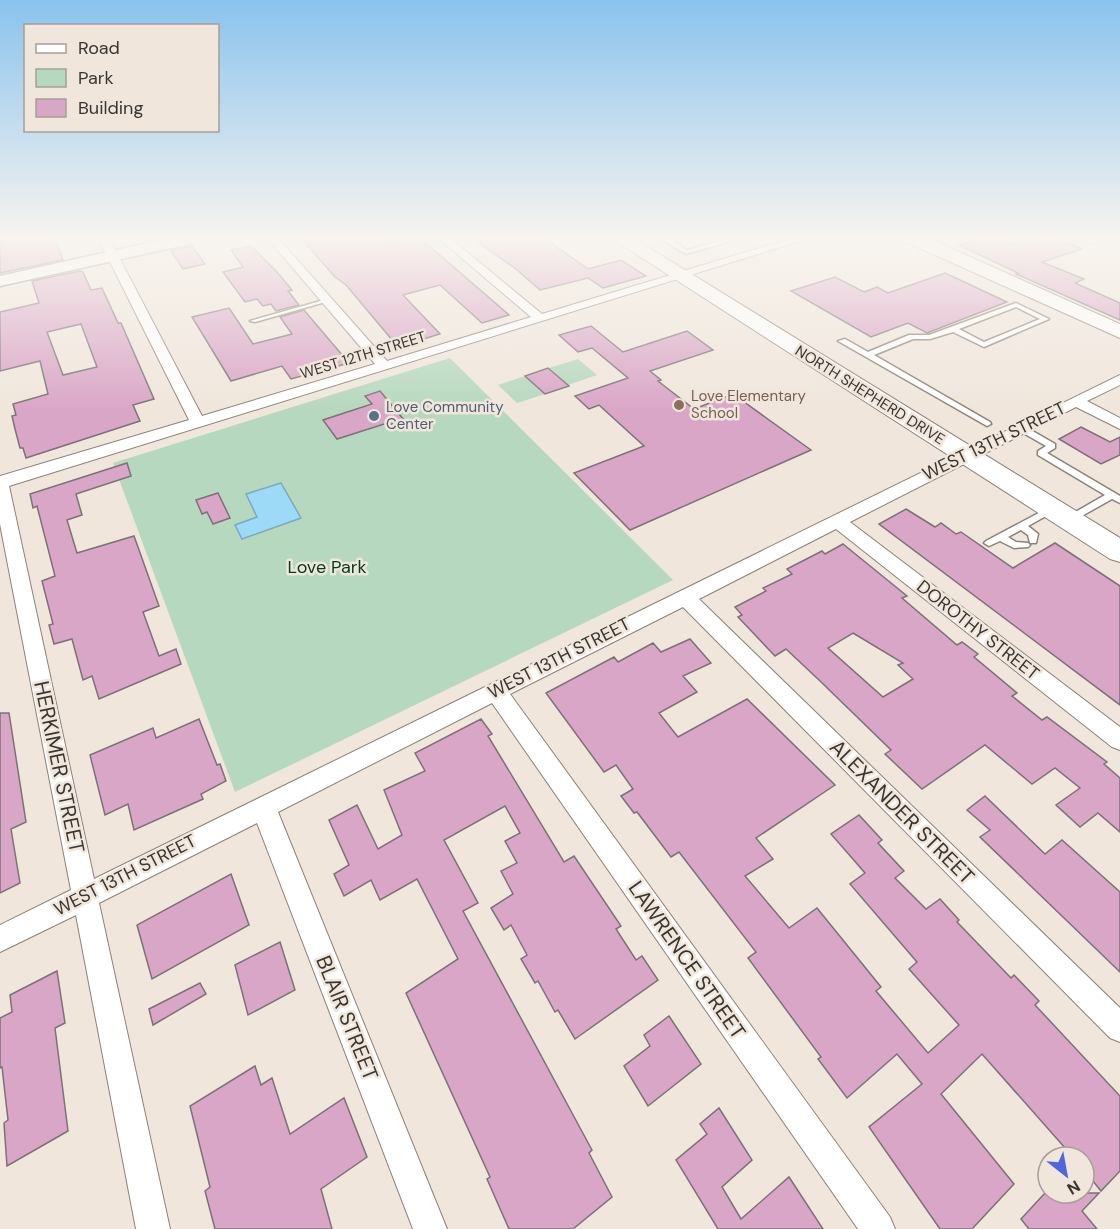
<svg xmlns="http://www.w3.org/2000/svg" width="1120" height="1229" font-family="'DM Sans',sans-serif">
<rect width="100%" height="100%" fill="#f0e6dc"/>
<!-- green -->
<g fill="#b6d8be">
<polygon points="450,358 673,580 235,792 113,463"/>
<polygon points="578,359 597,375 568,385 549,368"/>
<polygon points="525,376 545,394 517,403 498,385"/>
</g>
<!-- water -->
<polygon fill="#9ddaf8" stroke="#7fa8bc" stroke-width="1.5" points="281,483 301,518 242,539 235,525 257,517 246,494"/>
<!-- building -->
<g fill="#daa6c7" stroke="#7c7178" stroke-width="1.5" fill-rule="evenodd">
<polygon points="0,238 55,238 63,260 0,273"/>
<polygon points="301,238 390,238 391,242 420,238 509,315 482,323 440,285 403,295 440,334 398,347 346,285 335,277"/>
<polygon points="472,238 544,238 588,269 621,260 646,276 603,288 588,278 540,290 516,269"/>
<polygon points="980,238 1001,238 1014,244 1031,238 1057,238 1082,249 1042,262 1084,279 1075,283 1120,303 1120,320 1016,274 1018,273 959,245"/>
<polygon points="192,246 205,264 183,269 171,251"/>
<polygon points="251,246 277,272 292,290 288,291 299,305 276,311 271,304 263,306 257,299 245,302 223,272 243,267 231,250"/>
<path d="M80,271l3,1 8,18 11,-2 16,35h3l33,76 -21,6 7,16 -114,37 -3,-10h-3l-5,-19 -3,-13 4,-1 -3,-11 35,-10 -8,-33 -40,10v-59l39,-9 -7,-22zM81,324l16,43 -34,8 -16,-43z"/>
<polygon points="945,273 1007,302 927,333 908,323 871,337 791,291 835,277 864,292 877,287 888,293"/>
<polygon points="229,308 253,344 292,334 280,317 304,310 349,363 291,379 282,366 231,381 192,317"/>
<polygon points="591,326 623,352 687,331 713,350 650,371 661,380 658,381 694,409 733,394 811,450 630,530 574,473 644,446 599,405 589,409 575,396 628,378 592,348 578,352 559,335"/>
<polygon points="548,368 569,386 545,394 525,376"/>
<polygon points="380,391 404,420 386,426 384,424 337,439 323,420 372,404 365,396"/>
<polygon points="1081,427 1110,442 1120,437 1120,455 1101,464 1059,439"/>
<polygon points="127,463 131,476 76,494 82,515 67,520 77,553 134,536 159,606 143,612 159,656 176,649 181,664 99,699 92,676 83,680 72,639 54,644 49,625 53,624 42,581 55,576 37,506 33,508 30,494"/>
<polygon points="218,493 230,518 213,524 207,512 202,514 196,500"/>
<polygon points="906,509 935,527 941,523 956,534 961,532 1013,568 1055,543 1120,586 1120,705 879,524"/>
<path d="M843,544l64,52 -5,2 55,47 5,-3 16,12 -4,3 43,36 -5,3 30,24 5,-3 60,45 -3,2 16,14v54l-22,-19 -18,14 -24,-22 24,-17 -25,-20 -23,16 -47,-39 -63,44 -37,-35 6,-4 -72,-70 -33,-31 -11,7 -37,-39 4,-2 -7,-8 31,-16 -3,-3 29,-14 -5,-5 35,-18 3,3zM853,633l50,30 -5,2 15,14 -30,18 -55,-49z"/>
<polygon points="690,639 711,663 683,676 697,692 659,713 678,737 747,699 835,785 756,838 773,859 745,876 789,928 817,908 881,987 876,991 928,1053 959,1025 909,969 917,962 850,884 865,873 831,834 859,815 882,840 878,843 904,871 895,878 926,909 940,899 959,920 957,922 1011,978 1014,975 1039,1001 1035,1005 1120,1096 1120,1171 1101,1191 1084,1170 1084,1157 1073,1157 982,1054 941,1094 1014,1184 972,1229 940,1229 869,1127 922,1084 897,1054 847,1098 818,1059 821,1057 748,958 756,952 679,852 671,857 637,812 634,813 621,796 633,789 616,765 604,772 546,693 614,657 618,662 653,643 661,652"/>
<polygon points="0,713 9,713 26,822 11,829 20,883 0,893"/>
<polygon points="199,719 217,765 220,764 226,781 201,794 203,799 134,830 128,804 105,815 90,755 153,728 156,738"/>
<polygon points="481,719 492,734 488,736 564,862 574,856 621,926 616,929 636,960 642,956 658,980 575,1039 558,1010 555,1012 538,981 535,983 521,959 527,955 511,925 504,930 491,908 513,894 501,871 517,863 505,841 520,833 505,806 444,840 478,903 463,911 592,1150 589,1153 612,1197 573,1229 509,1229 487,1179 490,1177 406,993 458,959 417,879 380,900 371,880 344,896 334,874 349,865 329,820 357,805 378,849 402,835 384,790 425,771 415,753"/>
<polygon points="985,796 1045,854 1062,840 1120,892 1120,972 980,837 990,830 967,810"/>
<polygon points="231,874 249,925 152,979 137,925"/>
<polygon points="280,942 295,990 248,1015 235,965"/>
<polygon points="57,971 65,1023 55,1028 68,1131 7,1166 4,1123 8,1120 2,1067 0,1068 0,1018 12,1012 10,995"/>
<polygon points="200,983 206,994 153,1025 149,1009"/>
<polygon points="669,1016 701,1064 648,1106 624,1066 650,1046 644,1035"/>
<polygon points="255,1066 261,1085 272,1078 290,1134 344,1098 367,1157 321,1189 332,1229 215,1229 205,1191 210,1187 190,1106"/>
<polygon points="719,1108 752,1160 722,1187 741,1219 789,1177 823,1229 718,1229 676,1160 707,1134 700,1124"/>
<polygon points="1045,1193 1099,1193 1082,1211 1097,1229 1029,1229 1021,1219"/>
</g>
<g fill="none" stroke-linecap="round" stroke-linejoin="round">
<!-- lane casing -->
<g stroke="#8c8279" stroke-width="3">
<g id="lane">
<polygon points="637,238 648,238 628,245 625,243"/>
<polygon points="659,238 667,238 687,250 730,238 738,239 686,254"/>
<polygon points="324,300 329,301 255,322 250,321"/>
<path d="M1016,303l33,16 -65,28 -31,-15 -23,7h-17l-39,16 116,67 1,2 -4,2 -149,-85 7,-2 23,13 41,-17h20zM1016,307l24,12 -56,23 -25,-13z"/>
<polygon points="1018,426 1024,426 1055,444 1055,448 1047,453 1120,496 1120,503 1112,499 1071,522 1065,522 1063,520 1065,518 1105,495 1038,455 1038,451 1046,446 1018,430"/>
<polygon points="1052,506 1055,507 1057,509 1055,511 1028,526 1038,534 1036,543 1030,543 1028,535 1021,530 1008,537 1016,542 1028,543 1030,545 1028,547 1014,548 1000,541 989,546 984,543 986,541"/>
</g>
</g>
<!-- street casing -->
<g stroke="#8c8279" stroke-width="2">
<g id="street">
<polygon points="98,238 109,238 202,416 375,364 267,238 278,238 387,361 531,317 438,238 450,238 542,314 792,238 810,238 9,486 94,879 1120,375 1120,385 1087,401 1120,418 1120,429 1076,407 850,522 1120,727 1120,750 1112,747 836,529 699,599 1120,1008 1120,1042 1110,1038 683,607 510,694 890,1217 895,1229 858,1229 492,703 278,812 447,1229 413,1229 257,823 99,903 170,1229 136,1229 76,915 0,952 0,925 71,890 0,524 0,476 189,420"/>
<polygon points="1083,238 1096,238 1098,241 1093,244"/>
</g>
</g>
<!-- secondary casing -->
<g stroke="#8c8279" stroke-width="3">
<polygon id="secondary" points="170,238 202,238 194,243 0,286 0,276"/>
</g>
<!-- primary casing -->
<g stroke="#8c8279" stroke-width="2">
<g id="primary">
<polygon points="611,238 633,238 1120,538 1120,562 1110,559"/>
<polygon points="903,238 928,238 1120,324 1120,338 906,242"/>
</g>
</g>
<!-- lane -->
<use href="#lane" fill="#fff" fill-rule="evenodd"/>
<!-- street -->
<use href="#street" fill="#fff" fill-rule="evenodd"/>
<!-- secondary -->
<use href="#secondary" fill="#fff" fill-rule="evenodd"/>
<!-- primary -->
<use href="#primary" fill="#fff" fill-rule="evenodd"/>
</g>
<!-- sky -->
<linearGradient id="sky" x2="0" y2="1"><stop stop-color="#8ac3ee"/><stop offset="0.58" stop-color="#f8f4ef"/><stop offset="1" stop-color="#f8f4ef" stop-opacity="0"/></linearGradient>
<rect width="1120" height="410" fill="url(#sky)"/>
<!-- markers -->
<circle fill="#8d6e63" stroke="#f0e6dc" stroke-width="2" cx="679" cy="405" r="6"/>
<circle fill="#5c6f8a" stroke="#f0e6dc" stroke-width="2" cx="374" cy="416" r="6"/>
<g text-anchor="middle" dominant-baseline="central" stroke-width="5" stroke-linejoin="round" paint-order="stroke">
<!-- far-street labels -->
<g font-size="15" fill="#393531" stroke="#f0e6dc">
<text transform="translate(363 355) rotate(-17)">WEST 12TH STREET</text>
<text transform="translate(870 395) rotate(32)">NORTH SHEPHERD DRIVE</text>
</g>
<!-- far-education labels -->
<g font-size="15" fill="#785e54" stroke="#f0e6dc" text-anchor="start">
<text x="691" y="396">Love Elementary<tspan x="691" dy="17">School</tspan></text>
</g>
<!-- far-service labels -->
<g font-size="15" fill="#4e5e75" stroke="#f0e6dc" text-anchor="start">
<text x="386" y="407">Love Community<tspan x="386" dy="17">Center</tspan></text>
</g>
<!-- street labels -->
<g font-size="18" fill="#393531" stroke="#f0e6dc">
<text transform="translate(994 441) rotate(-26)">WEST 13TH STREET</text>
<text transform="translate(978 630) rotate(38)">DOROTHY STREET</text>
<text transform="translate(559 658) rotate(-27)">WEST 13TH STREET</text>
<text transform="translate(125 875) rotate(-27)">WEST 13TH STREET</text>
</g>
<!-- park labels -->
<g font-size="18" fill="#003d1b" stroke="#f0e6dc">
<text x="327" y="567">Love Park</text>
</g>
<!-- near-street labels -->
<g font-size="21" fill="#393531" stroke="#f0e6dc">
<text transform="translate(59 767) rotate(78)">HERKIMER STREET</text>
<text transform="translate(902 812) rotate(45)">ALEXANDER STREET</text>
<text transform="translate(687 960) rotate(55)">LAWRENCE STREET</text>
<text transform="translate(347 1018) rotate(68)">BLAIR STREET</text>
</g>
</g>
<!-- legend -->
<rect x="24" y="24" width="195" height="108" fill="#f0e6dc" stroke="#a79f98" stroke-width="1.5"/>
<rect x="36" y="44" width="30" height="9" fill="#ffffff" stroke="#a79f98" stroke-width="1.5"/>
<text x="78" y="54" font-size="18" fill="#393531">Road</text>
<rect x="36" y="69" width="30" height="18" fill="#b6d8be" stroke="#a79f98" stroke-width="1.5"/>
<text x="78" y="84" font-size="18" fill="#393531">Park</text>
<rect x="36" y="99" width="30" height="18" fill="#daa6c7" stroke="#a79f98" stroke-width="1.5"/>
<text x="78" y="114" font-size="18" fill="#393531">Building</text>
<!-- north arrow -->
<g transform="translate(1066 1175) rotate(149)"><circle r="28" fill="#f0e6dc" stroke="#a79f98" stroke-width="1.5"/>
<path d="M0-4.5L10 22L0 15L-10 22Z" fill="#5066db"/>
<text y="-9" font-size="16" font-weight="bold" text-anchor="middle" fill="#393531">N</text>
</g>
</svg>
